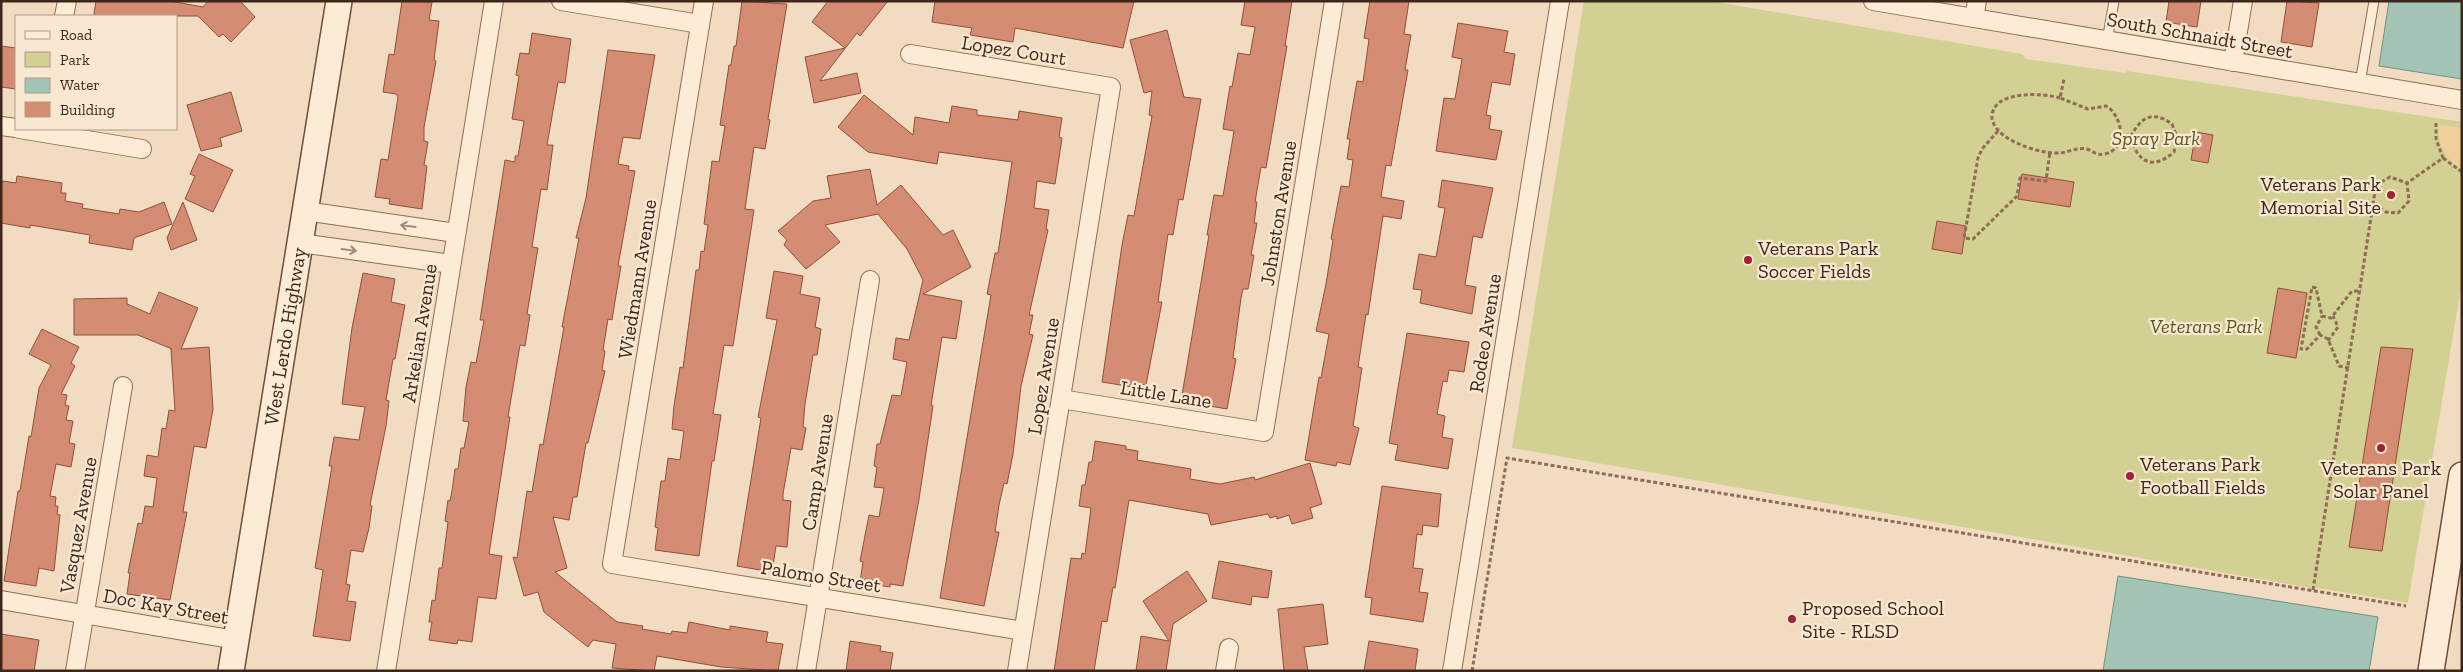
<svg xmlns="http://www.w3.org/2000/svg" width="2463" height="672" font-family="'Zilla Slab',serif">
<rect width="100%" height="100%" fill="#f2dcc1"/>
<!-- green -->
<polygon fill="#d2d093" points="1584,1 1710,1 2022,54 2026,59 2125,73 2127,71 2462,122 2462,282 2408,603 2312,587 2311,588 1512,448"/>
<!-- sand -->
<path fill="#f1ce9b" d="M2438,124l24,4v41c-18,-10 -24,-24 -24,-45z"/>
<!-- water -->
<g fill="#a4c4b6" stroke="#6a9383">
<polygon points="2389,1 2462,1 2462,79 2379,66"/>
<polygon points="2118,576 2378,617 2369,671 2103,671"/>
</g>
<!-- building -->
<g fill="#d48d73" stroke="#904f3a">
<polygon points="96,1 170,1 203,7 208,1 240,1 255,17 231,42 223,34 219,37 198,16 96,16 94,14"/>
<polygon points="402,1 432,2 429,20 439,21 434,60 436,61 424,127 424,141 428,142 424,165 427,166 422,209 389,204 390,199 375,197 381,159 388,160 398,97 396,94 383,92 389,54 394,55"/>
<polygon points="742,1 787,4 768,119 770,120 765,149 754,147 745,209 754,210 733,346 724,345 713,414 721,415 714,461 712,461 699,556 655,550 658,528 655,527 661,481 665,481 668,458 680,460 684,431 672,429 674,406 680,367 683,368 696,270 699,270 701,251 704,252 708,225 704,224 712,161 719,162 725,126 720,125 729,65 731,65 734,46 736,46"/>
<polygon points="828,1 888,1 860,36 857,33 820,81 857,73 861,93 814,103 805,57 845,48 812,22"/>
<polygon points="935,1 1134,1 1123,48 1015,28 1013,42 970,35 972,28 932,22"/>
<polygon points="1245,1 1292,1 1285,46 1287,46 1266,168 1261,167 1255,202 1257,202 1254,223 1257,223 1251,255 1254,255 1248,289 1243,289 1241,298 1233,358 1236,359 1227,409 1181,401 1209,235 1207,235 1214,195 1223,196 1234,131 1223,129 1230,86 1232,87 1238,53 1250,55 1255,27 1241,25"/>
<polygon points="1370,1 1409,1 1404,34 1411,35 1405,70 1408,70 1391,166 1386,165 1381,197 1404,201 1401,219 1383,216 1368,315 1366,314 1358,367 1362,368 1353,426 1359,428 1350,465 1337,462 1336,466 1305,460 1319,377 1321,378 1329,334 1316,331 1326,284 1333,240 1331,239 1341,186 1349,187 1353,160 1347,159 1350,139 1347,139 1357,81 1363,82 1369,39 1364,38"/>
<polygon points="2169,1 2201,1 2197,27 2166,22"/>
<polygon points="2287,1 2319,3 2312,47 2281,42"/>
<polygon points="1458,23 1508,31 1504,52 1515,54 1510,85 1492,82 1486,115 1491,116 1489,129 1502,131 1496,160 1436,151 1444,98 1455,99 1462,59 1452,57"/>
<polygon points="1167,30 1184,97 1201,99 1183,200 1179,199 1173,235 1168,234 1158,302 1162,302 1146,385 1134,383 1133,387 1102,382 1122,245 1128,215 1134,216 1152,116 1149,115 1152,91 1144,93 1130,40"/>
<polygon points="532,33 571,39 565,83 558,82 547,145 553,145 547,190 541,189 532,247 538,248 527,314 530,315 525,346 520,345 508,417 510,417 489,554 502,556 496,599 478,597 472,642 458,640 457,644 429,640 432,622 429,622 432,600 435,601 439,568 442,568 448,522 445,521 448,500 450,501 452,491 455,469 458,469 461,448 464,448 469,422 463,421 466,387 471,362 476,363 484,320 480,320 505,160 515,162 515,156 518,156 524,121 512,119 519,76 516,75 520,53 529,54"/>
<polygon points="1,46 16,48 16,89 1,87"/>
<polygon points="608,50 655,55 640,139 623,137 618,164 629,166 628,170 635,171 618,266 621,266 616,295 612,320 608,319 603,350 605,351 602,370 605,371 588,443 586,443 577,497 573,497 569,520 553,517 567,568 555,572 617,622 643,626 642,629 671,634 672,631 687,633 689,622 730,630 730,626 768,632 766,642 783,644 778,671 721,667 657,656 654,671 612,668 616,644 593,640 588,647 544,612 538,592 524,596 513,557 517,558 527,491 532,492 540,444 543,445 564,327 562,327 579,238 576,238 586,198"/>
<polygon points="231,92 242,131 220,138 222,146 201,151 187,105"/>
<polygon points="864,95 913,135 915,117 949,123 952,106 977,110 977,115 1018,120 1019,111 1062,118 1059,137 1062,138 1055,184 1037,181 1034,208 1049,210 1046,229 1048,230 1029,315 1033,315 1029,334 1033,335 1021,386 1013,454 1007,484 1004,483 999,505 995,532 999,532 984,606 940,598 991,295 987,294 995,253 998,253 1012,162 939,152 937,164 868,152 838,127"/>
<polygon points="2196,132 2213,135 2208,163 2191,160"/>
<polygon points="199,154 233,170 213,212 185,199 195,176 190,174"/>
<polygon points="870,169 877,205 901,185 943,235 953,230 971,267 923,294 962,301 956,339 942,337 931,405 933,406 919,499 903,586 890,584 890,587 860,582 863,562 860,561 869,515 879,517 884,488 874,487 877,467 874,466 877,444 880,444 892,395 901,396 907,362 893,359 896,338 909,340 923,280 907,249 878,214 825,225 840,242 806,269 784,245 787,240 778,231 813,201 831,198 827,176"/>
<polygon points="2022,174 2074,182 2070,207 2018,199"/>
<polygon points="17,176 62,183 61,193 66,193 65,201 83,204 82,208 119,214 120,209 139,212 164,202 172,224 134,238 132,250 89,243 90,235 30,225 30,228 1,223 1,184 3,181 16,183"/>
<polygon points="1442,180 1493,188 1482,238 1473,236 1465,285 1476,287 1472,314 1420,303 1422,290 1413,289 1419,254 1436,257 1445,208 1438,207"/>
<polygon points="183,202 197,240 171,250 167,238"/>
<polygon points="1937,221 1966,226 1962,254 1932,249"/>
<polygon points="774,271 803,276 800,294 820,298 815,327 821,329 817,355 813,355 805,404 803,427 806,428 802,450 791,448 783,494 783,500 791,501 787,547 776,546 772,572 737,566 761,418 758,417 777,320 766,318"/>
<polygon points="363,273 395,279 391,302 405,305 395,359 393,359 386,400 389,401 386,426 370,505 372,506 369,528 363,552 351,550 346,584 350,585 347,601 356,602 350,641 313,636 323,570 315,568 332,466 329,466 334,437 359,440 365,407 342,404 352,328"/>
<polygon points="2278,288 2307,293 2296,358 2267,353"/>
<polygon points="159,292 198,308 181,349 209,347 213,409 206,448 194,446 183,512 187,512 170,600 127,594 130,573 128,573 138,523 142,524 145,506 153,507 157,478 144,476 147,455 158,457 162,428 166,429 169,410 175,411 171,349 172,349 138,335 74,335 74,299 127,298 127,304 150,314"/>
<polygon points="42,329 79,347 71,363 75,366 61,394 67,395 65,405 69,406 66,420 73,421 69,443 75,444 71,467 56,464 50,496 56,497 55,506 58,506 57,514 60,515 54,571 39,568 36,586 4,581 18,491 20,491 29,436 31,437 39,388 51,365 29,354"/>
<polygon points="1407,333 1469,342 1464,372 1449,370 1447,382 1443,381 1437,414 1445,416 1442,437 1453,439 1448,469 1395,460 1398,445 1389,443"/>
<polygon points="2381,347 2413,349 2382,551 2349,547"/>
<polygon points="1095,441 1126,446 1126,449 1138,451 1137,460 1191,469 1190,479 1220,484 1254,477 1255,480 1310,463 1322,504 1310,508 1313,518 1292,524 1289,515 1277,519 1277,516 1270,518 1268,514 1211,525 1208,514 1129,500 1115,588 1113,587 1107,622 1102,621 1094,671 1054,671 1071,558 1081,559 1082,553 1085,554 1091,508 1079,506 1082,485 1085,485 1089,462 1092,462"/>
<polygon points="1382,486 1441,494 1438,527 1423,525 1422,535 1417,534 1413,568 1423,569 1419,592 1428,593 1423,622 1370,614 1372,598 1365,597"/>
<polygon points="1219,561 1272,571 1268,598 1252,596 1251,605 1212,598"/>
<polygon points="1187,571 1207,601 1173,624 1166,671 1136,671 1141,636 1169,641 1143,601"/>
<polygon points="1323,604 1328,644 1304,647 1308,671 1284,671 1278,609"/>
<polygon points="1,634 39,640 34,671 1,671"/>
<polygon points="850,641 881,646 880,651 893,653 890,671 846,671"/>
<polygon points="1369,641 1418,649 1415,671 1364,671"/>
</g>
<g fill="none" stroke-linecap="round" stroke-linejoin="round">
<!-- lane casing -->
<g stroke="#8e6c56" stroke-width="11">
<g id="lane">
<polyline points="2107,41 2114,1"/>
<polyline points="2360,83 2374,1"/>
</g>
</g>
<!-- street casing -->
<g stroke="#8e6c56" stroke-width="20">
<g id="street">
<polyline points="561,1 700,24"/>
<polyline points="704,1 612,564 1023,631"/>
<polyline points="1873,1 2462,100"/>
<polyline points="64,16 67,1"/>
<polyline points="1974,18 1977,1"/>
<polyline points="910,54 1111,87 1017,671"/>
<polyline points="2233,62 2243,1"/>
<polyline points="1,126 16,128"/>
<polyline points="19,129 142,149"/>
<polyline points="305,211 456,233"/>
<polyline points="300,243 451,264"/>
<polyline points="1061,399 1264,432 1334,1"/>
<polyline points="1,600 236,640"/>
<polyline points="75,671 123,386"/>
<polyline points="386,671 494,1"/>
<polyline points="806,671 870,280"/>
<polyline points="1225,671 1229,648"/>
<polyline points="1452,671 1560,1"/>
</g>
</g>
<!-- secondary casing -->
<g stroke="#704d3a" stroke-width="28">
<g id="secondary">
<path id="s1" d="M231,671l108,-670"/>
<polyline points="2431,671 2462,475"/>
</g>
</g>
<!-- path -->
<g stroke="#8e6c56" stroke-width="3" stroke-dasharray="4 2.5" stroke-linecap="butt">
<path d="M2060,98c-17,-5 -65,-8 -68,17 -1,9 7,17 14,22 13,9 38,17 54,16 9,-1 18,-6 27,-4 6,2 10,7 18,5 24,-6 17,-39 1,-48l-18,3 -28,-11 4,-19"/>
<polyline points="1998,131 1982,149 1978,158 1964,238 1973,239 2017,196 2020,178 2046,181 2050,151"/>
<path d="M2120,133l11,3c5,26 22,35 43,16l3,-15 -5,-13c-19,-14 -31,-7 -41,12"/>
<polyline points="2176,141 2196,144"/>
<polyline points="2443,158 2462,172"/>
<polyline points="2374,204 2386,212 2398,213 2409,201 2407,183"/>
<polyline points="2320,335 2316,327 2322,316"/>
<polyline points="2328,341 2338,327 2333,316"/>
<polyline points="2349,368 2339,366 2328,339 2320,335 2307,349 2301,349 2312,287 2316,288 2322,316 2331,318 2352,291 2361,291"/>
<polyline points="2313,590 2376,185 2390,177 2407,183 2443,158 2436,139 2436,121"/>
<polyline points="1472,671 1507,458 2406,606"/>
</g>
<!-- lane -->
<use href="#lane" stroke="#fcebd5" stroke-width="9"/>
<!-- street -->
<use href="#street" stroke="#fcebd5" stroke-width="18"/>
<!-- secondary -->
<use href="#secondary" stroke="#fcebd5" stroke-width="25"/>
</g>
<!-- one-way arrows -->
<defs><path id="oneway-shaft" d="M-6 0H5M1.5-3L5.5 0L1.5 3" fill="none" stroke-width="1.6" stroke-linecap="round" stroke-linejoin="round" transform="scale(1.25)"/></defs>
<g stroke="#9c8978">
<use href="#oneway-shaft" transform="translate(408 226) rotate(-172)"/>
<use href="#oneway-shaft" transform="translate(349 250) rotate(8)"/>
</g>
<!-- markers -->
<g fill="#a32034" stroke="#f9e8d1" stroke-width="2">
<circle cx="2391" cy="195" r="5"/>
<circle cx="1748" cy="260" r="5"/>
<circle cx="2381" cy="448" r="5"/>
<circle cx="2130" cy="476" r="5"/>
<circle cx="1792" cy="619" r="5"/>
</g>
<g text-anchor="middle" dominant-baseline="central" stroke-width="4.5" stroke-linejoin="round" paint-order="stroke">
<!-- street labels -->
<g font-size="20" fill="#3c271c" stroke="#f9e8d1">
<text transform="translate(2200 35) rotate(10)">South Schnaidt Street</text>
<text transform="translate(1014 50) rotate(9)">Lopez Court</text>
<text transform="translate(1278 213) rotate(-81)">Johnston Avenue</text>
<text transform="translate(637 279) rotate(-81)">Wiedmann Avenue</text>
<text transform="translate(419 333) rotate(-81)">Arkelian Avenue</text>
<text transform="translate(1485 333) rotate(-81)">Rodeo Avenue</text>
<text stroke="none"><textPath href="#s1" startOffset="339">West Lerdo Highway</textPath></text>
<text transform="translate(1043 376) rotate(-81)">Lopez Avenue</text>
<text transform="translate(1166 394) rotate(9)">Little Lane</text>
<text transform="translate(817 472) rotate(-81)">Camp Avenue</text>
<text transform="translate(78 525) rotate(-80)">Vasquez Avenue</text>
<text transform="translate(821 576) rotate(9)">Palomo Street</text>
<text transform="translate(166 606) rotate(10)">Doc Kay Street</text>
</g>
<!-- park labels -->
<g font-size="20" font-style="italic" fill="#545b21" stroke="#f9e8d1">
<text x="2156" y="138">Spray Park</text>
<text x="2206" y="326">Veterans Park</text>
</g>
<!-- poi labels -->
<g font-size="20" fill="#3c271c" stroke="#f9e8d1" text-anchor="start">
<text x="2381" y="184" text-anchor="end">Veterans Park<tspan x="2381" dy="23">Memorial Site</tspan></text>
<text x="1758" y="248">Veterans Park<tspan x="1758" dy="23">Soccer Fields</tspan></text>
<text x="2140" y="464">Veterans Park<tspan x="2140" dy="23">Football Fields</tspan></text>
<text x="2381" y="468" text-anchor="middle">Veterans Park<tspan x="2381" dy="23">Solar Panel</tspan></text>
<text x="1802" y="608">Proposed School<tspan x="1802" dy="23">Site - RLSD</tspan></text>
</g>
</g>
<!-- border -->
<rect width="2463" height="672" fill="none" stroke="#3c271c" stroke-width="5"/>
<!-- legend -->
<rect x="15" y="15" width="162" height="115" fill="#f9e8d1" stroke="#ad9b89"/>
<rect x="25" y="31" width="25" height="8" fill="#fcebd5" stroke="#ad9b89"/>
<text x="60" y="40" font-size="15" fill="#3c271c">Road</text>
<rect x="25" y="52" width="25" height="15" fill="#d2d093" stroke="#ad9b89"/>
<text x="60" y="65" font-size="15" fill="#3c271c">Park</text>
<rect x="25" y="78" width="25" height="15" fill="#a4c4b6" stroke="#ad9b89"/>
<text x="60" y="90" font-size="15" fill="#3c271c">Water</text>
<rect x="25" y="102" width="25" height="15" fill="#d48d73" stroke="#ad9b89"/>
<text x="60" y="115" font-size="15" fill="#3c271c">Building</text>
</svg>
